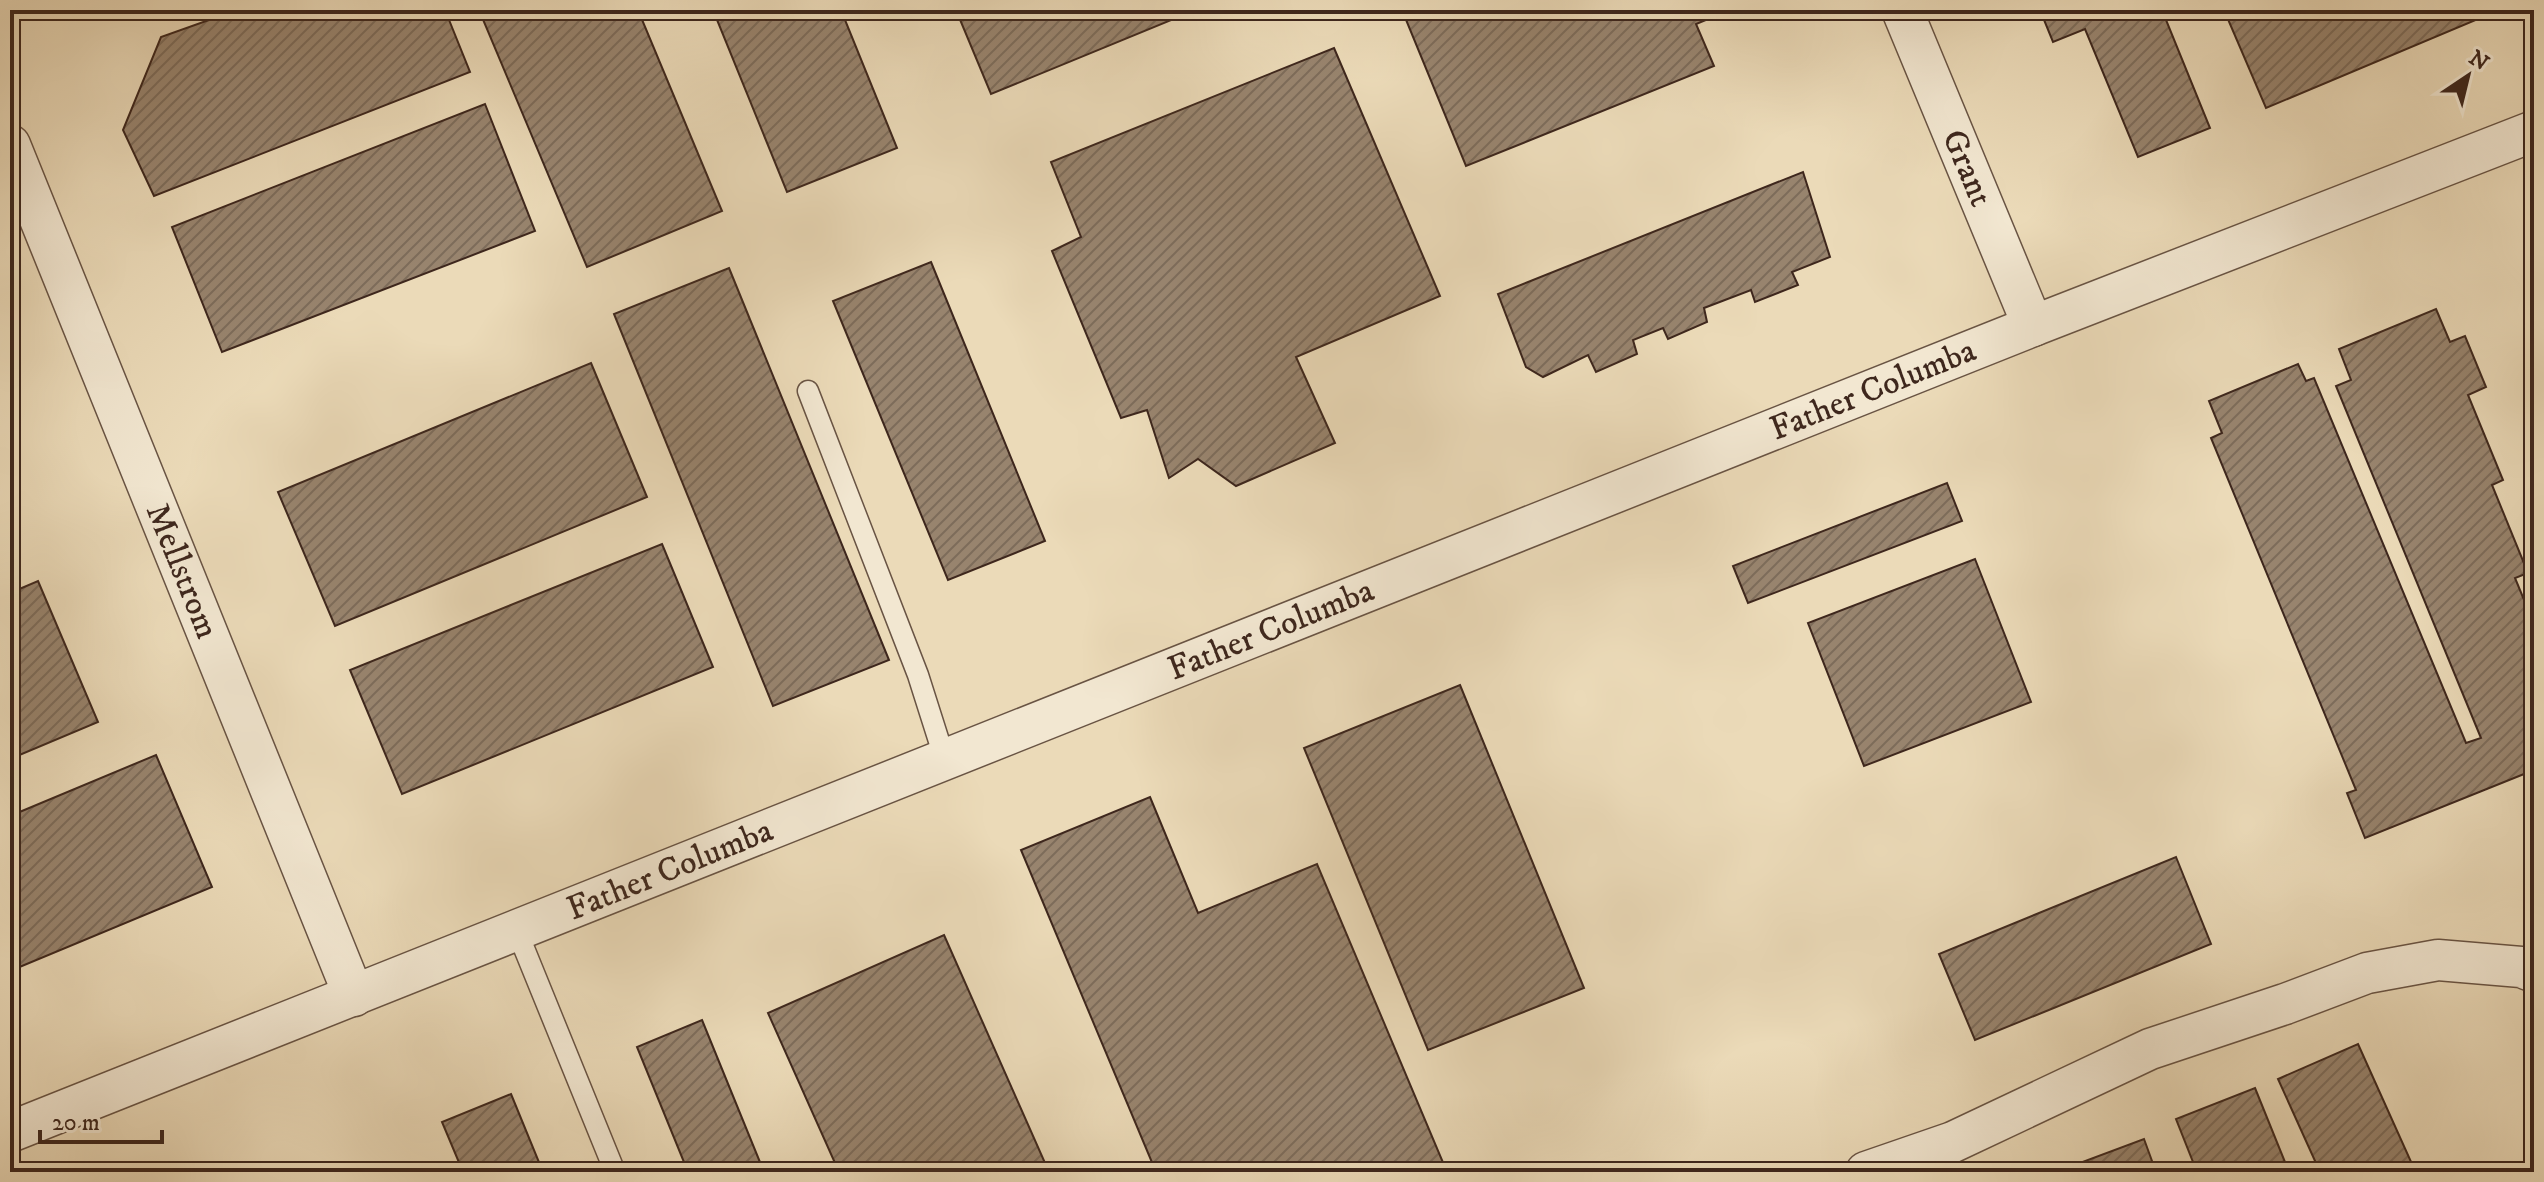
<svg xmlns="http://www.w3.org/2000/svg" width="2544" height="1182" font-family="'IM FELL DW Pica',serif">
<defs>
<pattern id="building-hatch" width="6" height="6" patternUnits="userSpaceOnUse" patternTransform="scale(2)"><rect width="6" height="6" fill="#98846e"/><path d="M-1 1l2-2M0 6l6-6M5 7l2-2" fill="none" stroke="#7d6c5a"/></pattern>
</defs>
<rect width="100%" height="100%" fill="#ebdab8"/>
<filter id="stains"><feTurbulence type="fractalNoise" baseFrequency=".0025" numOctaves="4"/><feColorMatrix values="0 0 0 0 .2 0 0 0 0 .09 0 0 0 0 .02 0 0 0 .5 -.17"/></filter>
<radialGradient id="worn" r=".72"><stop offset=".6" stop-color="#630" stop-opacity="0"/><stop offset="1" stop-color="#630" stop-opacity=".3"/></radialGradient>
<!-- building -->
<g fill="url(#building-hatch)" stroke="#3e271d" stroke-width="2">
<polygon points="237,10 445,10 470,72 154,196 123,130 161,37"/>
<polygon points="479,10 638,10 722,211 587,267"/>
<polygon points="713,10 841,10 897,148 787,192"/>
<polygon points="956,10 1185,10 1186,14 991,94"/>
<polygon points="1402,10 1730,10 1696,24 1714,66 1466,166"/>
<polygon points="2040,10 2162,10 2210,128 2138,157 2085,29 2053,42"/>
<polygon points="2224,10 2474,10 2478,19 2266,108"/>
<polygon points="1334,48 1440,296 1296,357 1335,443 1236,486 1198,459 1169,478 1147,410 1121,418 1052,251 1081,237 1051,162"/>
<polygon points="485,104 535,231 222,352 172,227"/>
<polygon points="1803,172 1830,257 1792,272 1798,285 1755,302 1751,290 1704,308 1707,322 1668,339 1663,328 1633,340 1637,354 1596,372 1588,355 1543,377 1526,367 1498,294"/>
<polygon points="931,262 1045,541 948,580 833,301"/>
<polygon points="729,268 889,660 773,706 614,314"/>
<polygon points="2436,309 2450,342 2465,336 2486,387 2468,395 2503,480 2492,485 2528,573 2515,578 2534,624 2524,629 2534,655 2534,770 2365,838 2347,793 2356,790 2211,438 2222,433 2209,401 2298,364 2306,381 2314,378 2466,743 2481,738 2336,386 2351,380 2339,349"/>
<polygon points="591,363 647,497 335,626 278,492"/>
<polygon points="1947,483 1962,521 1748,603 1733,566"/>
<polygon points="662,544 713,667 402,794 350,670"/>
<polygon points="1975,559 2031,702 1864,766 1808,623"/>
<polygon points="38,581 98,722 10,759 10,593"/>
<polygon points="1460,685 1584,988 1428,1050 1304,748"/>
<polygon points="156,755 212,887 10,971 10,816"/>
<polygon points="1150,797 1198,913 1317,864 1447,1172 1156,1172 1021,850"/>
<polygon points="2176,857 2211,944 1975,1040 1939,954"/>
<polygon points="944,935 1049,1172 839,1172 768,1013"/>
<polygon points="702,1020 764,1172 688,1172 637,1047"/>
<polygon points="2358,1044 2412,1164 2394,1172 2320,1172 2278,1079"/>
<polygon points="2255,1088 2289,1172 2197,1172 2176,1119"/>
<polygon points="511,1094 543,1172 463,1172 442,1122"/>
<polygon points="2144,1139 2156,1172 2062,1172 2061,1170"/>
</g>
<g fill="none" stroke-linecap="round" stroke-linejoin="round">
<!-- service casing -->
<g stroke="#695444" stroke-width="23">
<g id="service">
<polyline points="808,391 918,675 945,760"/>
<polyline points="517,931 615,1172"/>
</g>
</g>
<!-- minor casing -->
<g stroke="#695444" stroke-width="43">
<g id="minor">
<polyline points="1902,10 2033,326"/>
<polyline points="10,145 354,996"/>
<polyline points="10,1132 2033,326 2534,131"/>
<polyline points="1866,1172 1953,1142 2150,1049 2285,1004 2367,973 2438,960 2521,967 2534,972"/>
</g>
</g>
<!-- service -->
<use href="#service" stroke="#f2e7d1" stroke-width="20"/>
<!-- minor -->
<use href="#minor" stroke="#f2e7d1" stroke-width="40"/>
</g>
<g text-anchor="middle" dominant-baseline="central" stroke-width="7" stroke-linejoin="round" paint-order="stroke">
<!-- street labels -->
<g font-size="34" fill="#3e271d" stroke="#f2e7d1">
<text transform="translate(1967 168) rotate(67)">Grant</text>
<text transform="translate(1873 390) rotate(-22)">Father Columba</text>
<text transform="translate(182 571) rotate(68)">Mellstrom</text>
<text transform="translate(1271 630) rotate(-22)">Father Columba</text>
<text transform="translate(670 870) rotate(-22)">Father Columba</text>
</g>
</g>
<!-- margin -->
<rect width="2544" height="1182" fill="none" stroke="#ebdab8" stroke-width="40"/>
<rect x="12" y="12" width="2520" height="1158" fill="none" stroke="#3e271d" stroke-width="4"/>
<rect x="20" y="20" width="2504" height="1142" fill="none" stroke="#3e271d" stroke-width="2"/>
<!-- north arrow -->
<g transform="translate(2468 76) rotate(35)" stroke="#f2e7d1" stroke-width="6" paint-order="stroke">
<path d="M0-6L14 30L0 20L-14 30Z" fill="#3e271d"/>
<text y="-12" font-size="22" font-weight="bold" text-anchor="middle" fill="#3e271d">N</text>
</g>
<!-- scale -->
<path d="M40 1130v12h122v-12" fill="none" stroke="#3e271d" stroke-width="4"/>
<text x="52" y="1130" font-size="24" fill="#3e271d" stroke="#f2e7d1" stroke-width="6" paint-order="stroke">20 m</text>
<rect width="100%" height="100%" filter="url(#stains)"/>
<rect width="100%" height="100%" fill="url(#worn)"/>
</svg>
